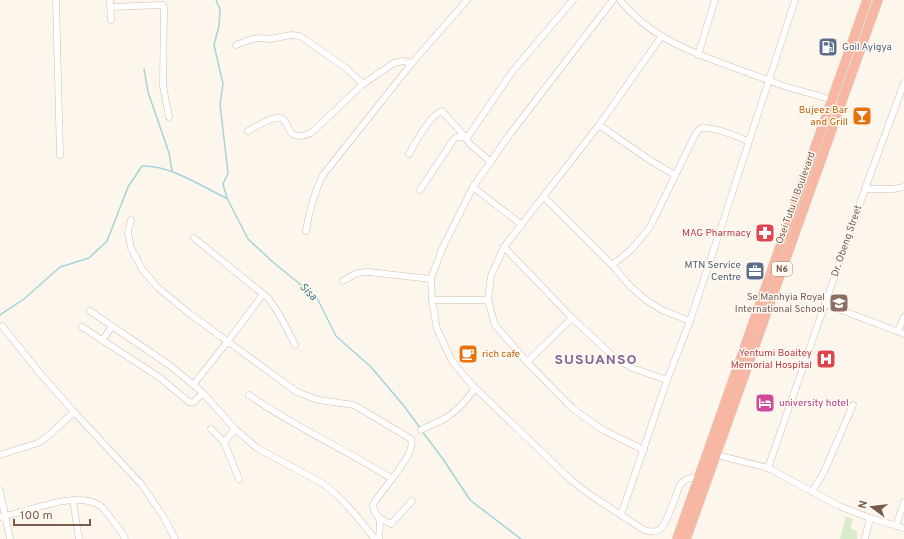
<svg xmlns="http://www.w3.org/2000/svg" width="904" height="539" font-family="Overpass,sans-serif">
<rect width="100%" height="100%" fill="#fdf6ec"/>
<!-- green -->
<polygon fill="#d8ecc9" points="846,517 853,519 850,528 857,531 857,539 840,539"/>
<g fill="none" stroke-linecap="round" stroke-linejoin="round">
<!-- stream -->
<g stroke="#a5d3da" stroke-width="1.5">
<polyline points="216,0 220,9 219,26 214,45 223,84 220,104 228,173 223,184 227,198 248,239 274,263 317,298 336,336 371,367 404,406 420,428"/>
<polyline points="144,69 148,92 169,153 172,171"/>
<path d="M0,315l24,-16 36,-32 29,-9 18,-17 21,-54 14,-21c28,-1 59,20 84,32"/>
<polyline points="422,431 443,459 470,500 521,539"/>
</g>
<!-- minor casing -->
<g stroke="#d1beb0" stroke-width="7">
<g id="minor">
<polyline points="56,0 60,155"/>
<polyline points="110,0 111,20"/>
<path d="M613,0l-103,134 -37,53 -31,62 -11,30 1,21 5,29 15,32 19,23 100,96 18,14 55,36c4,1 11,3 15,0 8,-5 17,-36 21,-45 5,-7 11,-7 19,-8"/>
<path d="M620,0c26,33 63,49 101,63 22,8 44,16 66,24 16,5 32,8 47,14"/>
<polyline points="110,7 163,5 164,8 163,86 169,117"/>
<polyline points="236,45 252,39 261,38 270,39 291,35 300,36 346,68 363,84"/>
<polyline points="698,55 715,0"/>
<polyline points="599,125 651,161 675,175"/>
<path d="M248,131c7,-4 25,-15 32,-13 12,3 4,26 31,15l52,-49 31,-21 9,-2 9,2"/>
<path d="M409,154c5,-9 23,-42 33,-43l18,20 11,14 20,17"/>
<polyline points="473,187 522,225"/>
<polyline points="865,189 893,189 904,187"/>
<polyline points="420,190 454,139 457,137 464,137 469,135 512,72 573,0"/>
<polyline points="544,197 612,265 630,286 646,300 662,310 690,321"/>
<path d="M131,220l-3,12 3,16 11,21 15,18 33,27 107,78 21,8 36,5 57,34c6,16 -31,51 -38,66 0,6 3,8 6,13 2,6 0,15 0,21"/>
<path d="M306,231c3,-19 8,-38 17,-56l89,-112 55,-63"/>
<path d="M194,238l74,60c11,14 19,30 27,47"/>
<polyline points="504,247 572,318 615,358 632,368 667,380"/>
<path d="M612,265l19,-15 19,-23 46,-94 5,-5c17,0 32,7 47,13"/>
<polyline points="343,281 357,273 368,272 431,279"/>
<polyline points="432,300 488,300"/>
<polyline points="825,304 904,334"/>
<path d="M90,311l82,56 31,26 32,36 22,19 65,35c21,15 37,36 53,56"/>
<polyline points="2,326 39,372 74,412 142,485 163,516 175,539"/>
<polyline points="82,327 159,377 189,402 194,402 203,393"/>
<polyline points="898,331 904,317"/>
<polyline points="102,340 112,327"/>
<polyline points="527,362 572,318"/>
<polyline points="193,385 228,341 263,294"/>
<path d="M249,395c45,32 96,54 143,84"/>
<polyline points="211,429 224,442 239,479"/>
<path d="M421,430c7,-4 15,-7 23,-11 12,-7 24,-20 31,-31"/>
<polyline points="224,442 235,429"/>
<polyline points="644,450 603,430 573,409 527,362 495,325 488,300 491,276 504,247 599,125 661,37"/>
<polyline points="713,454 768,468 839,506 870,518 904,528"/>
<polyline points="0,455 38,443 47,437 74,412"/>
<polyline points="768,468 865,189 904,83"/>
<polyline points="0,491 10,539"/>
<polyline points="812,492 824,472 853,405"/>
<polyline points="73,500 79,539"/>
<polyline points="621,515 667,380 690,321 714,249 795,0"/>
<path d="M0,517c27,-4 74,-27 99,-12 6,4 10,10 14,16 5,6 9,11 12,18"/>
<polyline points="379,518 391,524 412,501"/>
<polyline points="896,526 904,502"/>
<polyline points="865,539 870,518"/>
</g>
</g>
<!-- highway casing -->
<g stroke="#dad1cd" stroke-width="10">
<g id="highway">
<polyline points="677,539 867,0"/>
<polyline points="686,539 878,0"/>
</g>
</g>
<!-- minor -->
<use href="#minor" stroke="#fff" stroke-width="6"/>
<!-- highway -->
<use href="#highway" stroke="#f7b7a3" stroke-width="9"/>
</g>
<!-- icons -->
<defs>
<g id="fuel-square" transform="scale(1)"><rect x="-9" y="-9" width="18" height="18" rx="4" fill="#5c6f8a" stroke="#fffaf3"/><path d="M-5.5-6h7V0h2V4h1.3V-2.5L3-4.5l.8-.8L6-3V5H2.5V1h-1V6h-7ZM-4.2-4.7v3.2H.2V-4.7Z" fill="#fff"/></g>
<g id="bar-square" transform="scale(1)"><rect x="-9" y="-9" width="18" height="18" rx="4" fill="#e8710a" stroke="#fffaf3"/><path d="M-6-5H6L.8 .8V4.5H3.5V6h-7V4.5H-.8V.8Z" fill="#fff"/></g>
<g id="pharmacy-square" transform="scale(1)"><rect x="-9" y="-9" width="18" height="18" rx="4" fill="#e0444e" stroke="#fffaf3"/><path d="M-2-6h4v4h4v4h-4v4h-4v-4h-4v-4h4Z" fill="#fff"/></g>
<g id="office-square" transform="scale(1)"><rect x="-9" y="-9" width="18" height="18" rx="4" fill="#5c6f8a" stroke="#fffaf3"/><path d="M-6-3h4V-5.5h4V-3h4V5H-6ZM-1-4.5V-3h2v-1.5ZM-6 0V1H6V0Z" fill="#fff"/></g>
<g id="school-square" transform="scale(1)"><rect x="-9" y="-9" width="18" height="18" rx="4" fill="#8d6e63" stroke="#fffaf3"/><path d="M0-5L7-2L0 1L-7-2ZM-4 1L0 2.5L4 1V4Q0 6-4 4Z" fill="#fff"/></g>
<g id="cafe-square" transform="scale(1)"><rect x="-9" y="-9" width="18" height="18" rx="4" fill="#e8710a" stroke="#fffaf3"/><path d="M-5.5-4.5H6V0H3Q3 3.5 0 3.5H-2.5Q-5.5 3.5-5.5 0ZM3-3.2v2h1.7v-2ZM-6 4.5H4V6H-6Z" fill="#fff"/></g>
<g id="hospital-square" transform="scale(1)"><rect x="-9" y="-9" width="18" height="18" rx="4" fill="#e0444e" stroke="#fffaf3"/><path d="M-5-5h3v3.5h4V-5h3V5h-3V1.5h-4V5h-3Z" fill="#fff"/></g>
<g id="hotel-square" transform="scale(1)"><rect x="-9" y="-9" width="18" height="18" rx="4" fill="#d1479c" stroke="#fffaf3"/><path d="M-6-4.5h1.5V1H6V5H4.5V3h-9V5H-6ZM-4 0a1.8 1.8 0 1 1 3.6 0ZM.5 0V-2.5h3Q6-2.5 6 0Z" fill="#fff"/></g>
</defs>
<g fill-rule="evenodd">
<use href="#fuel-square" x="828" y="47"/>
<use href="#bar-square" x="862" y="116"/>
<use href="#pharmacy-square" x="765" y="233"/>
<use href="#office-square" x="755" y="271"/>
<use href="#school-square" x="839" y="303"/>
<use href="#cafe-square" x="468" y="354"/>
<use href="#hospital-square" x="826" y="359"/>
<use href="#hotel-square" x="765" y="403"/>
</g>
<g text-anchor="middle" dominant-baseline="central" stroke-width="3" stroke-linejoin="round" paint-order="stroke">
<!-- shield labels -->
<rect fill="#fffaf3" stroke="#a28b7f" stroke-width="1" x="772" y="262" width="20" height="14" rx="3"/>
<g font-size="9" font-weight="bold" fill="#7a5c4d">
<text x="782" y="269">N6</text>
</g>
<!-- service labels -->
<g font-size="10" fill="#4e5e75" stroke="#fffaf3" text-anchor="start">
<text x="842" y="47">Goil Ayigya</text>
<text x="741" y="265" text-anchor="end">MTN Service<tspan x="741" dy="12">Centre</tspan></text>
</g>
<!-- food labels -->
<g font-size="10" fill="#c56008" stroke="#fffaf3" text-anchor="end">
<text x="848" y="110">Bujeez Bar<tspan x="848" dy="12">and Grill</tspan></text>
<text x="482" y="354" text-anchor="start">rich cafe</text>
</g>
<!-- street labels -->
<g font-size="10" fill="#7a5c4d" stroke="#fffaf3">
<text transform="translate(796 198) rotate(-70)">Osei Tutu II Boulevard</text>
<text transform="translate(847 241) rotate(-71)">Dr. Obeng Street</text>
</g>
<!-- health labels -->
<g font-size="10" fill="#be3a42" stroke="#fffaf3" text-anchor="end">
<text x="751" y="233">MAG Pharmacy</text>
<text x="812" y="353">Yentumi Boaitey<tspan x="812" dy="12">Memorial Hospital</tspan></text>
</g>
<!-- education labels -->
<g font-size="10" fill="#785e54" stroke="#fffaf3" text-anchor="end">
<text x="825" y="297">Se Manhyia Royal<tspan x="825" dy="12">International School</tspan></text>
</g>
<!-- hotel labels -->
<g font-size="10" fill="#b23c85" stroke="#fffaf3" text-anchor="start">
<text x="779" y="403">university hotel</text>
</g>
<!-- water labels -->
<g font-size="11" font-style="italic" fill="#437c86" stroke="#fffaf3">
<text transform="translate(308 292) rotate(44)">Sisa</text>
</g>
<!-- district labels -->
<g font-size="14" font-weight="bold" letter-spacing="1" fill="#846695" stroke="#fffaf3">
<text x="596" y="360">SUSUANSO</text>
</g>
</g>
<!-- north arrow -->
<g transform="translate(872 507) rotate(285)" stroke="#fffaf3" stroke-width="3" paint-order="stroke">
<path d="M0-3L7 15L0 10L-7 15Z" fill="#7a5c4d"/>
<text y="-6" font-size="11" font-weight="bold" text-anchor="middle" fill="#7a5c4d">N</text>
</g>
<!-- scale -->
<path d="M14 519v6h76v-6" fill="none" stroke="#7a5c4d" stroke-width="2"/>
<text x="20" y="519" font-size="12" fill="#7a5c4d" stroke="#fffaf3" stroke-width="3" paint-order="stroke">100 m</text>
</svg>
